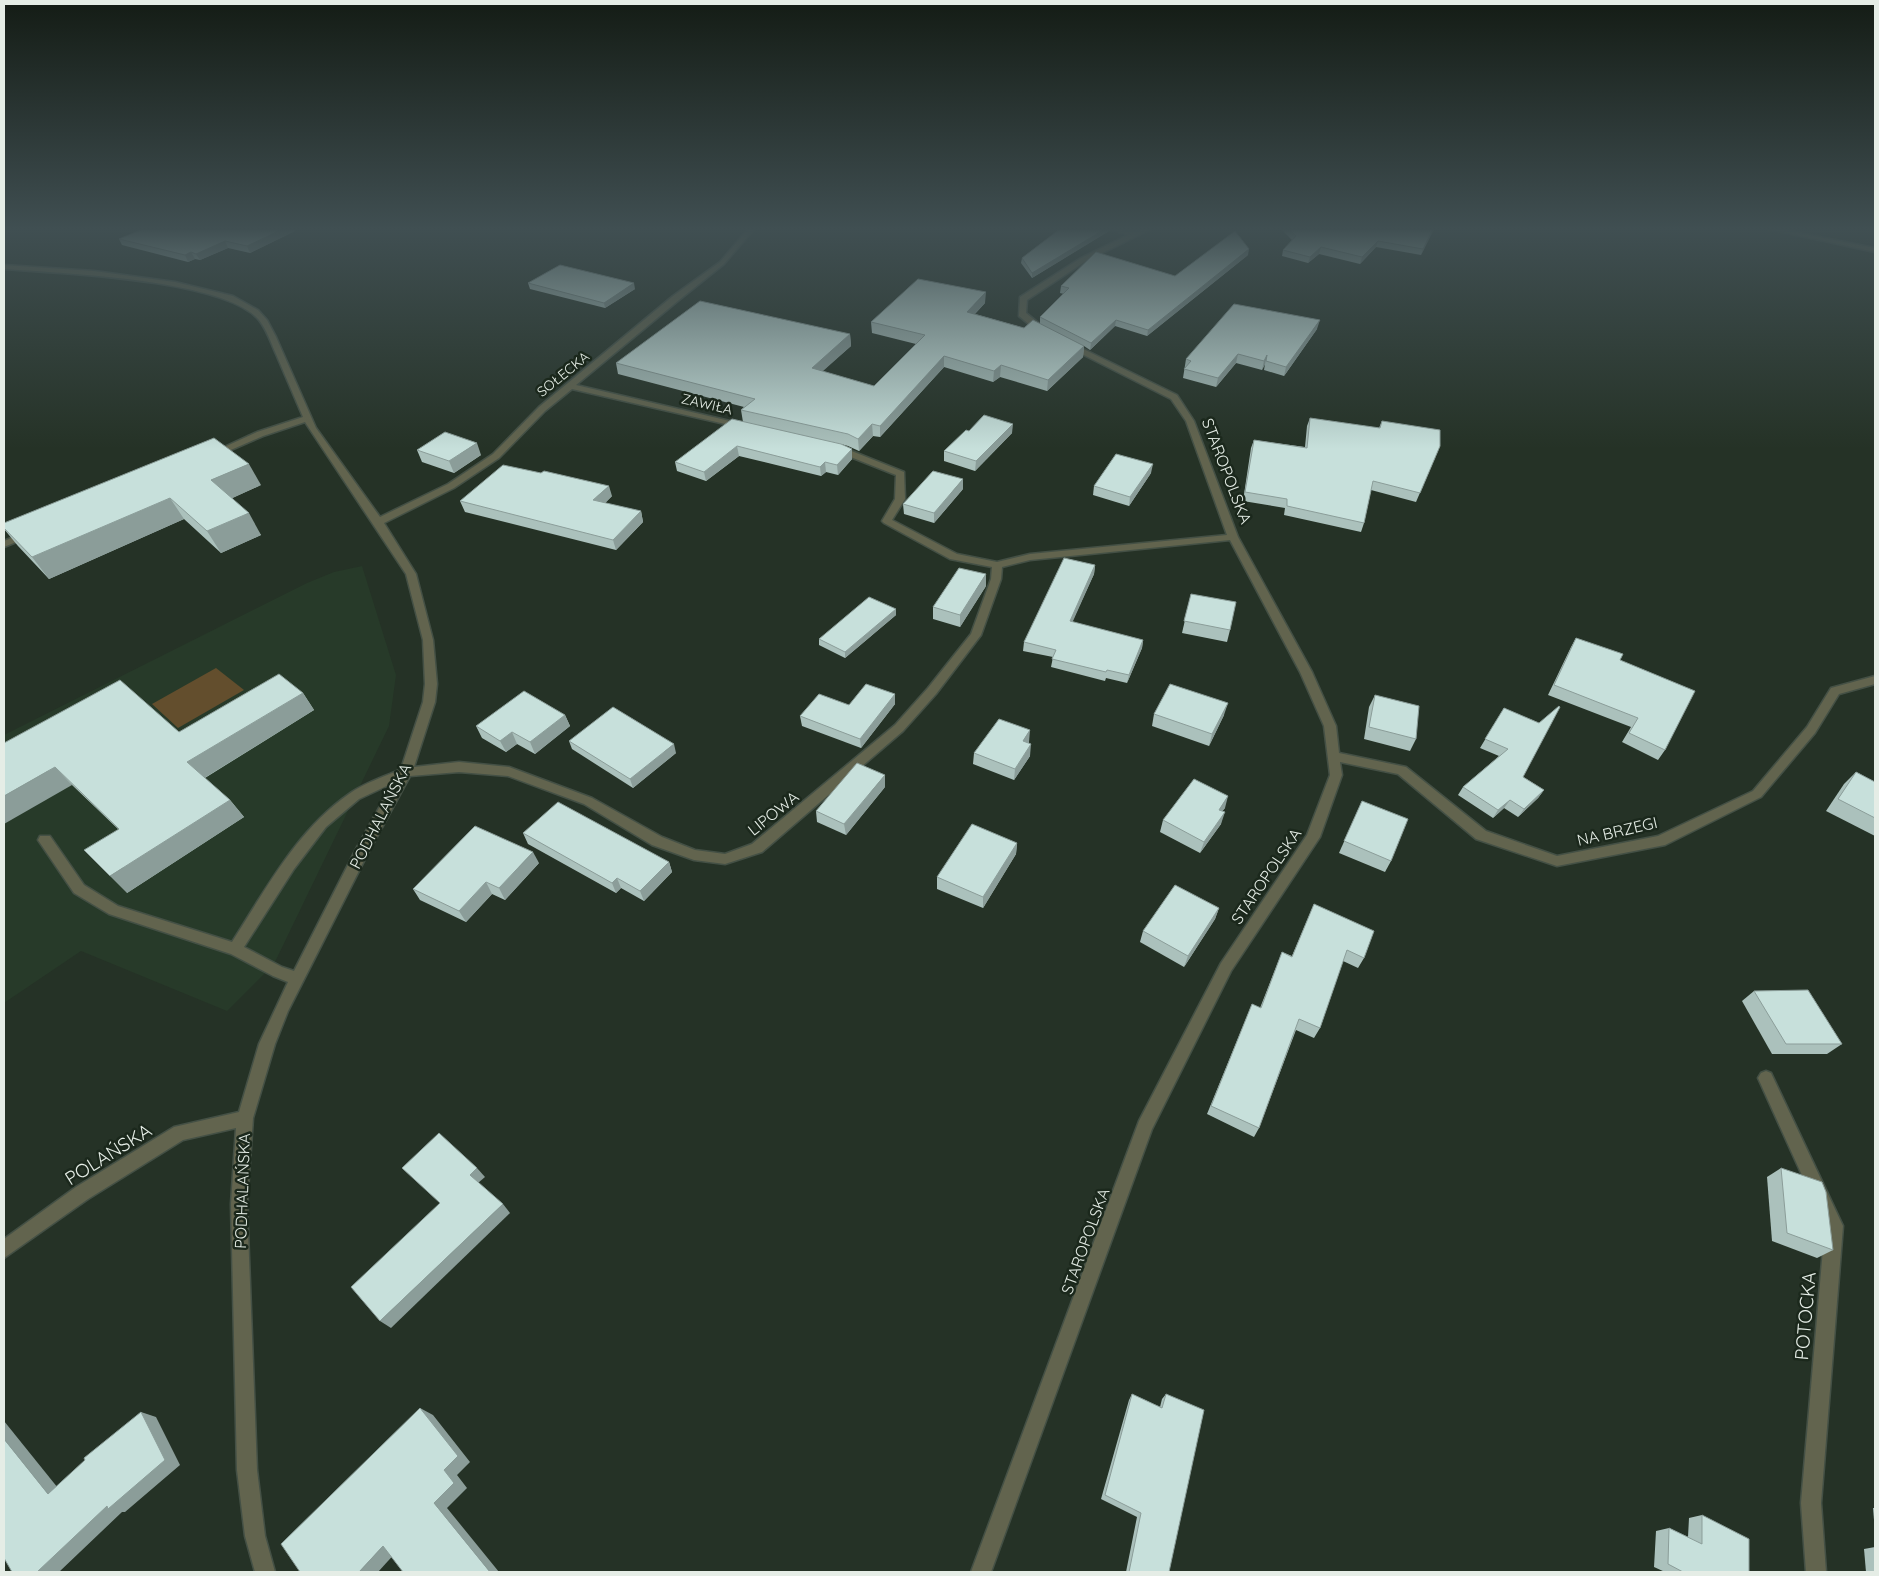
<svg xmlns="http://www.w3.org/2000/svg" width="1879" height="1576" font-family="Quicksand,sans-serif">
<rect width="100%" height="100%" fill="#253226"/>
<!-- built -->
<polygon fill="#273a29" points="362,566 396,675 389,726 274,964 227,1011 81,951 4,1003 4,735 307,583 334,572"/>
<!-- green -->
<polygon fill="#634e2d" points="216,668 244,690 178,728 152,704"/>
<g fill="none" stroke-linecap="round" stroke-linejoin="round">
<!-- minor casing -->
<g stroke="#445045" stroke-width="3">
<g id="minor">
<path d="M748,229h6l-30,35 -45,36 -103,85 171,40v4l-175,-40 -27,22 -46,47 -45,30 -70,35 32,51 17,66 4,44 -2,18 -21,65 45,-5 50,5 83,31 70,39 33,13 30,4 27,-10 143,-119 33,-37 43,-54 20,-55 1,-12 -42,-8 -66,-36 -2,-2 13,-22 1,-24 -63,-25v-4h6l65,26 1,27 -13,21 65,34 40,8 33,-8 197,-19 -41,-114 -15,-22 -105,-53 -1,-2 4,-2 108,53 17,26 44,116 74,135 24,54 3,27 67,14 80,64 71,25 101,-20 95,-45 54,-64 24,-39 44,-12v8l-36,10 -24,39 -54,64 -96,48 -108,21 -81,-27 -78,-65 -58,-12 2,13 -22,62 -89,134 -79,158 -161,443h-20l168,-451 82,-158 86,-128 23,-60 -6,-49 -24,-54 -70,-132 -200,20 -28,7 -1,12 -20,56 -45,59 -33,37 -141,121 -37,12 -31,-4 -42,-15 -68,-41 -76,-28 -49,-4 -49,4 -43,79 -79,156 -13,33 -22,74 -6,86 10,266 8,66 10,36h-20l-10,-36 -8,-66 -6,-266 5,-76 -53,12 -95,59 -84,59v-19l72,-52 98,-60 65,-15 20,-68 29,-62 -15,-6 -42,-22 -122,-40 -35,-21 -36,-53 2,-4h10l34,49 34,21 114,36c34,-53 65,-112 117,-148 15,-11 35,-17 52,-25l22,-67 2,-18 -2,-44 -17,-66 -101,-152 -42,14 -46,20 -8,-2 48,-22 46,-15c-9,-21 -18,-42 -27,-63 -5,-11 -9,-24 -17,-34 -34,-41 -201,-47 -255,-51v-4l90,6 81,11 58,14 25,14 9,10 9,17 40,91 64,89 68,-33 45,-30 46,-47 134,-111 47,-34zM393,783l-37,66 -62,122 -12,-4 -38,-20 50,-78 32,-42 33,-28z"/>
<path d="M1110,229c8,-1 17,4 25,3 6,-1 10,-4 16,-3l-65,32 -59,39 -1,13 21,17v4h-6l-22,-18 1,-19 61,-39 47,-23z"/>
<polygon points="1769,229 1779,229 1875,248 1875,252"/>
<polygon points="28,531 33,534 31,536 4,547 4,541"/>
<polygon points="1766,1071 1771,1073 1843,1226 1821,1503 1826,1572 1806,1572 1801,1503 1825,1226 1758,1078 1761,1073"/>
</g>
</g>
<!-- minor -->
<use href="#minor" fill="#62644e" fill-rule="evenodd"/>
</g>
<!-- wall -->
<g fill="#abc1bc">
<polygon points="1060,229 1110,229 1109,231 1032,278 1021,263 1022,258"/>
<polygon points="1281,229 1434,229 1421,255 1376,247 1360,264 1319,254 1308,263 1282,256 1283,250 1292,240"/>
<polygon points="295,231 250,253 228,248 200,260 195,259 188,262 122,245 119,239"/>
<polygon points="1248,255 1147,336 1115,326 1090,350 1084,346 1083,357 1047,391 1000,377 993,382 944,367 880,437 873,436 859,451 848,446 841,444 852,449 852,459 838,475 826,472 821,476 739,456 706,481 677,471 675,462 743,422 741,410 744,407 618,374 616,363 850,334 851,346 822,371 874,386 916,344 872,333 871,322 985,303 975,314 1024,328 1040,323 1040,317 1064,294 1060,293 1061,286 1175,276"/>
<polygon points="528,283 635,289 605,308 530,289"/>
<polygon points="1317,329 1284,376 1264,370 1265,364 1262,370 1236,363 1216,387 1183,378 1186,359"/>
<polygon points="1310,418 1379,428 1382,421 1440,446 1416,502 1371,490 1364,523 1361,532 1284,515 1285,508 1243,501 1251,448 1254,440 1305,447 1307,426"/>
<polygon points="969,431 1012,433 975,471 944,461 944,451"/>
<polygon points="417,450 481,455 454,473 422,462"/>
<polygon points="1151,473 1129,506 1093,495 1094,486"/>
<polygon points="261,485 232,498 261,535 221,553 184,519 49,579 18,546 4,529 4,523"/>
<polygon points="963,489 934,523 904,514 903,504"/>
<polygon points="612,496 605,503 641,511 643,522 616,550 465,512 460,501"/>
<polygon points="1095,565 1094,574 1072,622 1143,640 1142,648 1127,683 1106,678 1105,681 1051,667 1053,657 1023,651 1024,642"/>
<polygon points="986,586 960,627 933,619 933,607"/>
<polygon points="1191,594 1230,630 1227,642 1182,633"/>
<polygon points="896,609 896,615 845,658 819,645 819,639"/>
<polygon points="1576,638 1620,660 1665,750 1658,760 1622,742 1631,727 1548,695 1571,647"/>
<polygon points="303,693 314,710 205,778 230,800 244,817 127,893 118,829 72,785 4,743 179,732"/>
<polygon points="895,694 895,704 861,748 802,726 800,716"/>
<polygon points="1375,695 1416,739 1410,751 1364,739 1369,707"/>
<polygon points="1504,708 1539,723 1523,777 1544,790 1538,798 1518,817 1504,808 1493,818 1458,795 1463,787 1499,756 1480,748"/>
<polygon points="1154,714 1224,715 1209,746 1152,726"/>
<polygon points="565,715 570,726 535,754 517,744 506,752 482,738 476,726"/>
<polygon points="569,741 676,753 633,788 572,749"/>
<polygon points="1029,742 1030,756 1014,780 973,764 974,753"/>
<polygon points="1856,772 1875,782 1875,836 1826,811 1844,784"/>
<polygon points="885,787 846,835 817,822 816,811"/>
<polygon points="1362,801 1391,861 1385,872 1339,853"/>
<polygon points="1225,808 1222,811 1221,824 1200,853 1160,832 1163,820"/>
<polygon points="523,833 669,862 672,872 644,901 621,888 616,893 528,844"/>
<polygon points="1017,843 1016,854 983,908 937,889 937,877"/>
<polygon points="539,863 505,900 492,894 466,922 420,900 413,889"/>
<polygon points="1314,904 1364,958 1358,968 1343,961 1320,1028 1314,1038 1296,1030 1259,1128 1254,1137 1207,1114 1252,1004 1260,1008 1282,952 1292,956"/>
<polygon points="1219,908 1215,919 1184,967 1140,942 1143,931"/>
<polygon points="1754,991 1842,1044 1827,1054 1772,1054 1742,1001"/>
<polygon points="1781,1168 1833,1250 1817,1258 1772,1241 1767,1177"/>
<polygon points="1132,1394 1160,1407 1162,1399 1166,1394 1169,1572 1126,1572 1137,1517 1101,1499 1129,1400"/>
<polygon points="1873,1508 1875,1508 1875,1532"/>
<polygon points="1702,1515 1749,1572 1665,1572 1654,1567 1656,1531 1669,1528 1688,1537 1689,1518"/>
<polygon points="1875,1547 1875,1572 1866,1572 1864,1549"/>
</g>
<!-- shaded-wall -->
<g fill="#8b9d99">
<polygon points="283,229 294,229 295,231 250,253 247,246"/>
<polygon points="1105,229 1110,229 1109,231 1032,278 1032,273"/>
<polygon points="1433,229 1434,229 1421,255 1423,249"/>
<polygon points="225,241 228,248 200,260 196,254"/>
<polygon points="1378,241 1376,247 1360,264 1362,257"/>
<polygon points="1321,247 1319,254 1308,263 1310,257"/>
<polygon points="1249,249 1248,255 1147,336 1148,330"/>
<polygon points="191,252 195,259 188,262 185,255"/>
<polygon points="634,283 635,289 605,308 604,303"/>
<polygon points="986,292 985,303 966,323 967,312"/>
<polygon points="1116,320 1115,326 1090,350 1091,343"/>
<polygon points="1320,320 1317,329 1284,376 1286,367"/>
<polygon points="850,334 851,346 813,380 812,368"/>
<polygon points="1084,346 1083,357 1047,391 1048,380"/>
<polygon points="1238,354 1236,363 1216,387 1218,378"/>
<polygon points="1267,355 1265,364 1262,370 1264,361"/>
<polygon points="944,356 944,367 880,437 880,426"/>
<polygon points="1001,365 1000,377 993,382 994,371"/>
<polygon points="872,424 873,436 859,451 858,439"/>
<polygon points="1013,424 1012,433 975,471 976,461"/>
<polygon points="477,443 481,455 454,473 449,461"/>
<polygon points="737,446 739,456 706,481 704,472"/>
<polygon points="852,449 852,459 838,475 837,465"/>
<polygon points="825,462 826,472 821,476 820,467"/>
<polygon points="249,464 261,485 224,502 211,480"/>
<polygon points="1153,464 1151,473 1129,506 1130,497"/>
<polygon points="963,479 963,489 934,523 934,513"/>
<polygon points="609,486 612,496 597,511 593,500"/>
<polygon points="170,498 184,519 49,579 32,557"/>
<polygon points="641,511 643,522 616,550 613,540"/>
<polygon points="249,513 261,535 221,553 207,531"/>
<polygon points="1095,565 1094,574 1069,630 1070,621"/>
<polygon points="986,574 986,586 960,627 960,615"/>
<polygon points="896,609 896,615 845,658 845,652"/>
<polygon points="1143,640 1142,648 1127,683 1129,675"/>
<polygon points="303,693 314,710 201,780 187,762"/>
<polygon points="895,694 895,704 861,748 860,739"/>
<polygon points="1228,703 1224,715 1209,746 1212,734"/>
<polygon points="565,715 570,726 535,754 530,742"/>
<polygon points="1030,730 1029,742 1022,753 1023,741"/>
<polygon points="512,732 517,744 506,752 500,741"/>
<polygon points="674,744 676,753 633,788 630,779"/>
<polygon points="1031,744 1030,756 1014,780 1015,769"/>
<polygon points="55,767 72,785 4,824 4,796"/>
<polygon points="885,775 885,787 846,835 844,824"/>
<polygon points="1544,790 1538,798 1518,817 1524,809"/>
<polygon points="1228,796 1225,808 1215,821 1219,810"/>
<polygon points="230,800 244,817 127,893 110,876"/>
<polygon points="1510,800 1504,808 1493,818 1498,810"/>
<polygon points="1225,812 1221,824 1200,853 1204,842"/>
<polygon points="1017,843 1016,854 983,908 983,897"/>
<polygon points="533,852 539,863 505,900 499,888"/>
<polygon points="669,862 672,872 644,901 640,891"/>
<polygon points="617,878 621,888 616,893 612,883"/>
<polygon points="486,882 492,894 466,922 459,911"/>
<polygon points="1219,908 1215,919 1184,967 1188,956"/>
<polygon points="477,1168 485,1177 478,1183 470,1175"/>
<polygon points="503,1204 510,1213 391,1328 380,1321"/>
<polygon points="420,1408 433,1415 470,1462 457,1475 467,1488 447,1508 499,1572 490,1572 434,1503 444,1470"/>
<polygon points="141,1412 156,1417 180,1465 125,1512 122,1512 59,1572 37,1572"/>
<polygon points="4,1421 66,1498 48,1494 4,1439"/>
<polygon points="383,1546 398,1550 378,1572 359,1572"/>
</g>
<!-- building -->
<g fill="#c7e0db" stroke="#8b9d99">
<polygon points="143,229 283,229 247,246 225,241 196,254 191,252 185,255 119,239"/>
<polygon points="1060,229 1105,229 1032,273 1022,258"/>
<polygon points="1289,229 1433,229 1423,249 1378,241 1362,257 1321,247 1310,257 1283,250 1296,236"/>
<polygon points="1235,231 1249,249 1148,330 1116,320 1091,343 1040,317 1069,288 1061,286 1096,252 1175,276"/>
<polygon points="560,265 634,283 604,303 528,283"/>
<polygon points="918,279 986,292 967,312 1024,328 1033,320 1084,346 1048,380 1001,365 994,371 944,356 880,426 872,424 858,439 848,434 741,410 755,399 616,363 700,301 850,334 812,368 874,386 925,335 871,322"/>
<polygon points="1234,304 1320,320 1286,367 1266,361 1267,355 1264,361 1238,354 1218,378 1184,369 1191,361 1186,359"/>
<polygon points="984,415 1013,424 976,461 944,451 966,430 969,431"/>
<polygon points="1310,418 1380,428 1382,421 1440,430 1440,446 1420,493 1373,481 1364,523 1287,506 1287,499 1245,492 1254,440 1307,448"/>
<polygon points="732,419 841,444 852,449 837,465 825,462 820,467 737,446 704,472 675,462"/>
<polygon points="445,432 477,443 449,461 417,450"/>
<polygon points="214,438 249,464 211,480 249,513 207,531 170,498 32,557 4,528 4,523"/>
<polygon points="1116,454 1153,464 1130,497 1094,486"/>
<polygon points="503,465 541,473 544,471 609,486 593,500 641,511 613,540 460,501"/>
<polygon points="933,471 963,479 934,513 903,504"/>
<polygon points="1064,558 1095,565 1070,621 1143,640 1129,675 1107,670 1106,672 1052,659 1056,650 1024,642"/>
<polygon points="959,568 986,574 960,615 933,607"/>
<polygon points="1191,594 1236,602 1230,630 1184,621"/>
<polygon points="869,597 896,609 845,652 819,639"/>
<polygon points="1576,638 1623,654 1620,660 1695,691 1665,750 1629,733 1638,718 1554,685"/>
<polygon points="279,674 303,693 187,762 230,800 110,876 84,850 119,829 55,767 4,796 4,743 120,680 179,732"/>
<polygon points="866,684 895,694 860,739 800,716 819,694 849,705"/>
<polygon points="1170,684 1228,703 1212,734 1154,714"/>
<polygon points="524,691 565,715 530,742 512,732 500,741 476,726"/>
<polygon points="1375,695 1419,706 1416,739 1369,727"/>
<polygon points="1559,706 1560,707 1523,777 1544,790 1524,809 1510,800 1498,810 1463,787 1508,749 1485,739 1504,708 1539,723"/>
<polygon points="613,707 674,744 630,779 569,741"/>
<polygon points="999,719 1030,730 1023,741 1031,744 1015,769 974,753"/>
<polygon points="857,763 885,775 844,824 816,811"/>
<polygon points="1856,772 1875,782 1875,818 1838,799"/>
<polygon points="1194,779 1228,796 1219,810 1225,812 1204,842 1163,820"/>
<polygon points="1362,801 1408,819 1391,861 1344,841"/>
<polygon points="558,802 669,862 640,891 617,878 612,883 523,833"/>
<polygon points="972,824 1017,843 983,897 937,877"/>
<polygon points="475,826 533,852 499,888 486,882 459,911 413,889"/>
<polygon points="1175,885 1219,908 1188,956 1143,931"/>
<polygon points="1314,904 1374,931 1364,958 1347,950 1320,1028 1299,1019 1259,1128 1211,1106 1252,1004 1261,1008 1282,952 1292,957"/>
<polygon points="1808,990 1842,1044 1786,1044 1754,991"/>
<polygon points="439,1133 477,1168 470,1175 503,1204 380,1321 351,1287 440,1203 402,1168"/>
<polygon points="1781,1168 1822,1182 1826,1192 1833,1250 1787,1233"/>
<polygon points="1132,1394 1162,1408 1166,1394 1204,1410 1169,1572 1129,1572 1141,1513 1105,1495"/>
<polygon points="420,1408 458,1456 444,1470 454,1483 434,1503 490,1572 403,1572 383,1546 359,1572 300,1572 281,1544"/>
<polygon points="141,1412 165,1460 108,1509 107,1506 37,1572 12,1572 4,1558 4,1439 48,1494 85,1460 84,1458"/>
<polygon points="1702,1515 1749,1539 1749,1572 1683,1572 1668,1564 1669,1528 1702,1544"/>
</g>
<!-- sky -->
<linearGradient id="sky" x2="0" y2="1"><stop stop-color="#141c15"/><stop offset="0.51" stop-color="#404f52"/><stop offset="1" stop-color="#404f52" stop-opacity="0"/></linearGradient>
<rect width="1879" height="449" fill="url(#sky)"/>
<g text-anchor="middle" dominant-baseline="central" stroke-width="5" stroke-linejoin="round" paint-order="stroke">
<!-- far-street labels -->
<g font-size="14" fill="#e5ede6" stroke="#1b281c">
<text transform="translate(563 374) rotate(-39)">SOŁECKA</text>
<text transform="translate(707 404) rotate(13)">ZAWIŁA</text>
</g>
<!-- street labels -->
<g font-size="16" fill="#e5ede6" stroke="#1b281c">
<text transform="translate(1227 471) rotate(69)">STAROPOLSKA</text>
<text transform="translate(773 813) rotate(-39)">LIPOWA</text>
<text transform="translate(380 816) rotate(-63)">PODHALAŃSKA</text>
<text transform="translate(1617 831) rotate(-13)">NA BRZEGI</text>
<text transform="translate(1266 876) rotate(-56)">STAROPOLSKA</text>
<text transform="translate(242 1191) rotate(-88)">PODHALAŃSKA</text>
<text transform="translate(1085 1241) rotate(-70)">STAROPOLSKA</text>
</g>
<!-- near-street labels -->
<g font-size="19" fill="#e5ede6" stroke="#1b281c">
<text transform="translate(108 1154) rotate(-32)">POLAŃSKA</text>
<text transform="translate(1805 1316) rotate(-85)">POTOCKA</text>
</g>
</g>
<!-- border -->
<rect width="1879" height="1576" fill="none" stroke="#e5ede6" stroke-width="10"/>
</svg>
